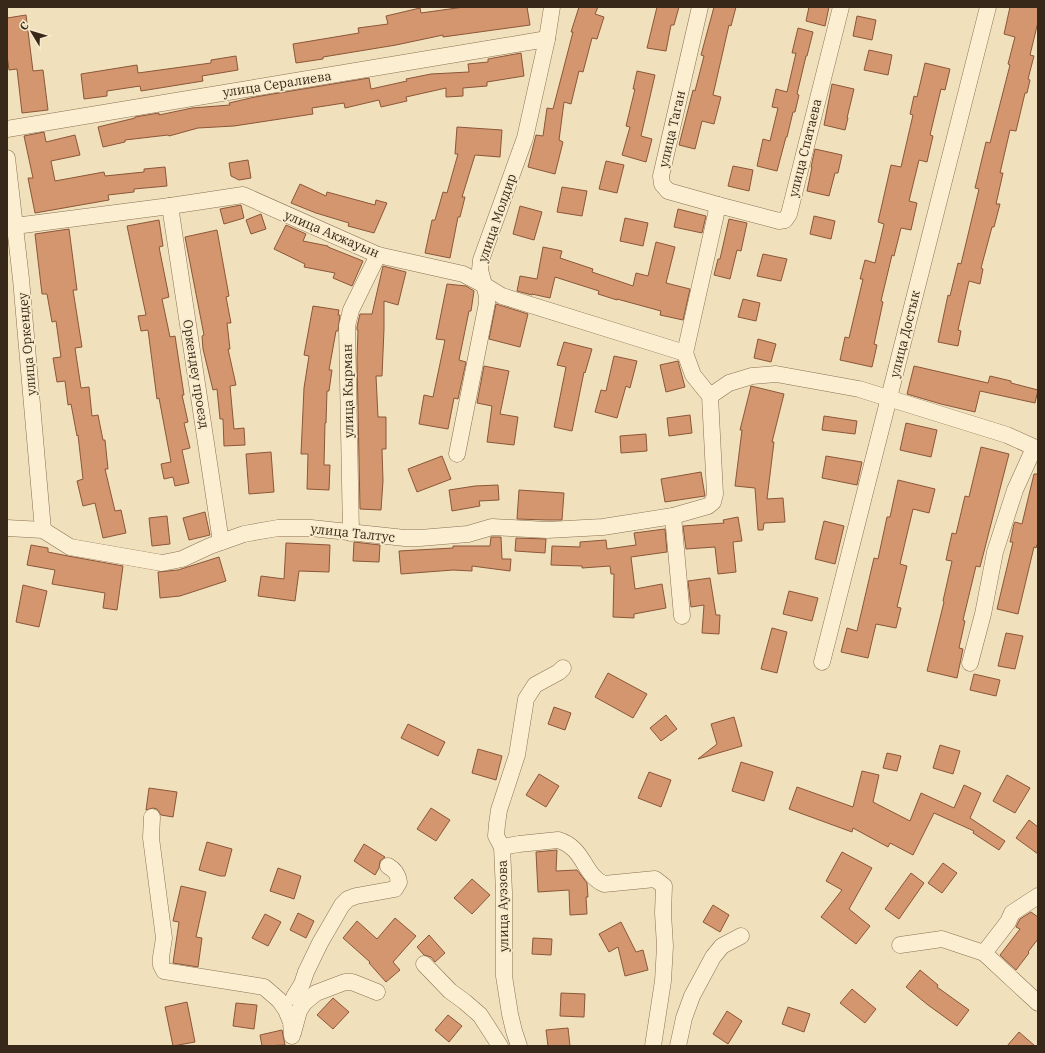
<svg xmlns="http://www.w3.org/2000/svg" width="1045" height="1053" font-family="'IBM Plex Serif',serif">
<rect width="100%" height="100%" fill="#f1e0bc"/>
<!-- building -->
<g fill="#d3966f" stroke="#8b5738">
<polygon points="464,7 527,7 530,25 443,37 443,35 396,45 323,57 323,59 296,63 293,44 359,33 358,28 388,24 386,16 420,8 421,13"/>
<polygon points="579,7 598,7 595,14 604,17 597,39 592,38 583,72 579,71 571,104 564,102 559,140 563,142 555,174 528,167 536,135 543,136 547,108 553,109 573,32 571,32"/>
<polygon points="657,7 679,7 674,25 671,25 666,51 647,48"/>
<polygon points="714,7 736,7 731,26 729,25 713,95 721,97 714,124 702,121 695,149 679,145 693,90 695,91 704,56 701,55"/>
<polygon points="809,7 829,7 825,26 806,21"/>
<polygon points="1010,7 1038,7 1038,22 1030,55 1034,56 1028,79 1030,80 1027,93 1025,93 1016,131 1010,130 1000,173 1003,173 996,204 1000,204 994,227 992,227 981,268 983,269 980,284 969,281 958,330 961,331 958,346 938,342 948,295 950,296 958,263 961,264 979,189 975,188 986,142 990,143 1010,65 1008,64 1015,37 1004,34"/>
<polygon points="26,15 33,71 43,70 48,110 22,113 17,69 9,70 7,55 7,18"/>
<polygon points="857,16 876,20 872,40 853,36"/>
<polygon points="798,28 813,32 807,56 806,56 797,94 799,95 795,112 793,112 787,137 786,137 777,171 757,166 763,139 770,141 778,108 772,107 776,89 787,92 796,53 792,53"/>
<polygon points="869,50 892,55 888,75 864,70"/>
<polygon points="521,53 524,76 487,82 487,86 463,88 463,96 446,97 446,88 406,97 407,101 381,107 379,100 345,108 344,103 312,108 313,114 234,126 198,128 169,136 168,135 125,140 125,142 103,147 98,127 135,118 135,117 159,113 159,115 192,108 230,105 229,103 255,97 369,78 371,89 407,81 406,79 431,74 469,72 468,64 488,62 488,59"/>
<polygon points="236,56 238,70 202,76 203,81 141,91 140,86 107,91 107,96 84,99 81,74 137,65 138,73 211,63 211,60"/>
<polygon points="925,63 950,69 945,90 941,89 930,135 933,136 927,162 919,160 909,201 917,203 911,230 901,228 894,256 892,255 881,301 883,302 874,344 877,345 872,367 840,360 845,337 849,338 863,279 860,279 865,260 875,263 884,224 878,222 891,165 901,167 913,115 910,114 914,96 917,97"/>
<polygon points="637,71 655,75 641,136 652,139 646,162 622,155 630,127 626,126 635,89 633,89"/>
<polygon points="832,84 854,89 847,118 848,118 845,130 824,125"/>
<polygon points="457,127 502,130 500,157 475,155 462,197 465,197 460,217 458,217 450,258 425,253 432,220 435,220 443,192 447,193 458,154 455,154"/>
<polygon points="44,132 46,142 75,135 80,155 51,161 55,181 104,172 105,176 144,172 144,169 165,167 167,186 134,189 134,192 108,195 109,200 35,213 28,178 33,178 24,136"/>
<polygon points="815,149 842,155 838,173 835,173 829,196 807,191 812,167 811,167"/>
<polygon points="248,160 251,178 239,180 231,176 229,163"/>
<polygon points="606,161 624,165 617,193 599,189"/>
<polygon points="733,166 753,170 749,191 728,186"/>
<polygon points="300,184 326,196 327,192 375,205 376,200 387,203 374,233 348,226 349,223 316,213 291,203"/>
<polygon points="562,187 587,191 582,216 557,212"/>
<polygon points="241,205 244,218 224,224 220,209"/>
<polygon points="520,206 542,212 534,240 513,234"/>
<polygon points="678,209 706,216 702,233 674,227"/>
<polygon points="261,214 266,229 251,234 246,220"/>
<polygon points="814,216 835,221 831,239 810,234"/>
<polygon points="625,218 648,223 643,246 620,241"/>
<polygon points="729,219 747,223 741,251 737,250 730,279 714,275 718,259 720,259"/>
<polygon points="159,220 163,246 159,247 169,297 162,299 170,337 175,336 184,395 182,395 188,422 184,423 190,448 182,450 189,483 175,486 173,477 164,479 161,464 171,462 159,398 157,399 148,330 141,331 138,316 146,315 127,226"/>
<polygon points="286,225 306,234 303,241 328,246 328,247 363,261 352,286 333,278 335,273 304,267 305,264 274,249"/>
<polygon points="69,229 77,290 73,290 82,347 75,348 81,388 89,387 92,416 98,415 103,440 105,440 108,469 105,469 115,511 121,510 126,533 103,538 95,503 83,506 77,481 83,479 78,435 77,436 71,404 68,405 65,381 57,382 53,358 61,357 56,321 52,322 47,294 42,294 35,234"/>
<polygon points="217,230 229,296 226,297 231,323 227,323 230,349 228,349 236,385 230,386 234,429 244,428 245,445 224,446 223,419 220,419 217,389 213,390 203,349 202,336 204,335 185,237"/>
<polygon points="656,242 675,247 666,283 690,289 683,320 660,315 661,311 617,299 617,300 598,294 599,291 555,277 550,298 532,294 532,295 517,291 520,276 537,279 543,247 562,251 560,258 593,269 592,272 633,286 636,273 648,276"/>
<polygon points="763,254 787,259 781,281 757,276"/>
<polygon points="383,266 406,272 398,305 384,301 384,329 382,376 376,376 378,417 386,417 386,449 382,449 383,481 381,510 360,509 357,359 358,330 357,330 357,327 360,314 372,314"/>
<polygon points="447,284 466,286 474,291 471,311 469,311 459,360 466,362 458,399 454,398 448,429 419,424 424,395 433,397 445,340 436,339"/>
<polygon points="743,299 760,303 756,321 738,317"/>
<polygon points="496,304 528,314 520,347 489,339"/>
<polygon points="313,306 339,310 338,315 340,315 338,331 336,331 329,370 332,370 329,391 327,391 326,423 325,423 324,465 330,465 329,490 307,489 308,454 301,454 304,388 309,356 304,355"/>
<polygon points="758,339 776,344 771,362 754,358"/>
<polygon points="564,342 592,349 585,373 584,372 572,431 554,427 566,367 557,365"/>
<polygon points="614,356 637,361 630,388 626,386 617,418 595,412 601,390 606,391"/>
<polygon points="678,361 685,387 666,392 660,365"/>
<polygon points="484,366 509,371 500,414 518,417 514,445 487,442 492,406 477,403"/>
<polygon points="914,366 988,383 990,376 1011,381 1011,383 1038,390 1035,403 980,391 975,412 941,404 907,394"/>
<polygon points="751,386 784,394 772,442 774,442 767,499 783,498 785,522 764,523 763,530 758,530 755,488 735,486 742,430 740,430"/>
<polygon points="690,415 692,433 669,436 667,418"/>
<polygon points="824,416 857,421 855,434 822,430"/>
<polygon points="906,423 937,430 931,457 900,450"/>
<polygon points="646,434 647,451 621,453 620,436"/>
<polygon points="981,447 1009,454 980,567 976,566 963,620 965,621 959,648 963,649 957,678 927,671 944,602 943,601 952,561 946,560 952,533 956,534 965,496 969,497"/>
<polygon points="271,452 274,492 249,494 246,454"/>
<polygon points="442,456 451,479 417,492 408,469"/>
<polygon points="826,456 862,462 857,485 822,478"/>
<polygon points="701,472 705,496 665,502 661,479"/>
<polygon points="1034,474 1038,474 1038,542 1036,548 1034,547 1018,614 997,609 1013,542 1010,542 1014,524 1015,522 1022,524"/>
<polygon points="898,480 935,489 929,513 913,509 900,564 907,566 897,607 901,608 896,628 876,624 868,658 841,652 847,628 857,631 874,558 878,559 887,517 890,517"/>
<polygon points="498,485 499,500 479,501 480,506 452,511 449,490 475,486"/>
<polygon points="519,490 564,493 562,520 547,520 517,519"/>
<polygon points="205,512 210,535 189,540 183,518"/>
<polygon points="167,516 170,544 152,546 149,518"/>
<polygon points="738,517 742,541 733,542 736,572 718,574 715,547 686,549 683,526 724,523 723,520"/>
<polygon points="824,521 844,526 835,564 815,559"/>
<polygon points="665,529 667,552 631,557 635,589 662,584 666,608 634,614 634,618 613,617 614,574 611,574 610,566 582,568 582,566 551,565 552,546 580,547 580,542 606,540 607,549 636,545 634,533"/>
<polygon points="491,537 501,537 502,559 511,559 510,571 472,566 472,571 453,570 401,574 399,551 453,548 453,546 490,546"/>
<polygon points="516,538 546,539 545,553 515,551"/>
<polygon points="354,542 380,545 379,562 353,561"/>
<polygon points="286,543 330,545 329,572 299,571 295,601 258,596 261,576 284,579"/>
<polygon points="31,545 48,548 48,552 68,556 123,566 117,610 103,608 105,593 52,584 55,570 27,565"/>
<polygon points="219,557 226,581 180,596 160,598 158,572 178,570"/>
<polygon points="710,578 716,615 720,615 719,634 702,633 704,605 691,607 688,581"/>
<polygon points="23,585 47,591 39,627 16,622"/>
<polygon points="789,591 818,598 812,621 783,614"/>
<polygon points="772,628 787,632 777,673 761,669"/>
<polygon points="1006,633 1023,636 1015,669 998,666"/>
<polygon points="608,673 647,694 633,718 595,697"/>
<polygon points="974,674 1000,680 996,696 970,690"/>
<polygon points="554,707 571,713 565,730 548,724"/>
<polygon points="666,715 677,729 661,741 650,728"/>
<polygon points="734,717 742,746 698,759 717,744 711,724"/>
<polygon points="408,724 445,742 438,756 401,738"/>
<polygon points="940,745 960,751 953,774 933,768"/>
<polygon points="478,749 502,756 496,780 472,773"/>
<polygon points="887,753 901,756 897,771 883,768"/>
<polygon points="741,762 773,772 764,801 732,791"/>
<polygon points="862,771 879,775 873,802 910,821 921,793 954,808 964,785 981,793 970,818 1005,841 999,850 973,833 974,831 934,813 913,855 890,843 888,847 853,828 852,832 789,809 797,787 853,807"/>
<polygon points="649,772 671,780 661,807 638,798"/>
<polygon points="539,774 559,786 546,807 526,795"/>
<polygon points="1007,775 1030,788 1015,813 993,801"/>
<polygon points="149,788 177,792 173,817 161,815 157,809 153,808 146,810"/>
<polygon points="431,808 450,820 436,841 417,829"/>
<polygon points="1029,820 1038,827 1038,854 1016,838"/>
<polygon points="207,842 232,849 225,876 220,876 199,870"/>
<polygon points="364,844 385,857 380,861 379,868 375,875 354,861"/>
<polygon points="557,850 556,871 577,870 587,883 588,897 586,897 587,914 570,915 569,890 538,892 536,852"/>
<polygon points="842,852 872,868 849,909 870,926 856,944 821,917 842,890 826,881"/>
<polygon points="943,863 957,873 942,893 928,883"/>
<polygon points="278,868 301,876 294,899 270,891"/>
<polygon points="911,873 924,883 899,919 885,909"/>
<polygon points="472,879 490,895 472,914 454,898"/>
<polygon points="181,886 206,892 196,937 202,938 198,967 173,963 179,922 173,921"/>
<polygon points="713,905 729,915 720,932 703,922"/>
<polygon points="1031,912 1038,917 1038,939 1028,952 1029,953 1016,970 1000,955 1020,929 1016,927 1020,919"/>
<polygon points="298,913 314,921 306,938 290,930"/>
<polygon points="265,914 281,922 268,946 252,938"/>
<polygon points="395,918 416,936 393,962 400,970 386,982 369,963 370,962 343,938 357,921 377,939"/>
<polygon points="621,922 636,952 643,950 648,970 625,976 618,947 609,952 599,934"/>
<polygon points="429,935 445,953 435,962 431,957 424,955 417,947"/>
<polygon points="533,938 552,939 551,955 532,954"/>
<polygon points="920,970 938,985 937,987 969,1010 957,1026 928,1005 906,987"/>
<polygon points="852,989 876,1009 865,1023 840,1003"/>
<polygon points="561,993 585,994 584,1017 560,1016"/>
<polygon points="333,998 349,1012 333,1029 317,1015"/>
<polygon points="187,1002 195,1042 173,1046 165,1007"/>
<polygon points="236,1003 257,1005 254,1029 233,1026"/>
<polygon points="788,1007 810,1014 804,1032 782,1024"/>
<polygon points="727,1011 742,1021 728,1044 713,1034"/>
<polygon points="448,1015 462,1026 449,1042 435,1030"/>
<polygon points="568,1028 570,1046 548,1046 546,1030"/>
<polygon points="282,1030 285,1045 262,1046 260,1035"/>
<polygon points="1019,1032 1035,1046 1007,1046"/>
</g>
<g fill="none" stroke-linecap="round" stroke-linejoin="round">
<!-- minor casing -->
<g stroke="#8a7054" stroke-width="17">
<g id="minor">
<polyline points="7,129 547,39"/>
<polyline points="7,158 21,279 43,530"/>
<polyline points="718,205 779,221 785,220 789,214 841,7"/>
<polyline points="170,206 221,542"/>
<polyline points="15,226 170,206 243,195 378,255 463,274 484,285 502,296 685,353"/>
<polyline points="685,353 718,205 668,191 662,184 661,176 700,7"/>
<polyline points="710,396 729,383 752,376 776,374 859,389 1007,435 1038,449"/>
<polyline points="457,454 487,303 487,296 480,270 481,260 525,138 547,39 552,7"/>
<polyline points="673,516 682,616"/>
<polyline points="7,528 43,530 70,547 162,563 182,559 210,546 244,534 278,528 311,528 405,538 420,538 468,534 492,527 547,530 603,527 673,516 708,506 713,502 715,494 710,396 693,375 685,353"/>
<polyline points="351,533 347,326 351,310 378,255"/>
<polyline points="822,662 988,7"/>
<polyline points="970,663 983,614 995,552 1015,490 1034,448"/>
<polyline points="152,817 151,838 164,938 161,957 161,965 164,971 264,987 279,1000 286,1010 291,1022 292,1036"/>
<path d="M502,847l17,-3 39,-4c27,8 25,35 46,44l51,-5 9,7 -1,27 2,33 -2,35 -10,65"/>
<polyline points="1038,896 1012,913 1008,922 984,953 1038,1003"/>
<polyline points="900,945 942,939 984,953"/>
<polyline points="424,964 450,991 465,1002 480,1015 500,1046"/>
<path d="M294,997l8,-13 4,-12 14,-29 22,-38 6,-6 8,-3 39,-7 4,-7c-1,-8 -4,-12 -11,-16"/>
<polyline points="293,1033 299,1011 304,1003 316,993 345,982 352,982 377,992"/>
<polyline points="519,1046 514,1031 510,1014 504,976 504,892 502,847 496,836 497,824 499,810 517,755 526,699 535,685 559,672 563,668"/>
<polyline points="678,1046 684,1018 692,996 713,957 722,946 741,936"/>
</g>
</g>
<!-- minor -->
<use href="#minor" stroke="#fceed0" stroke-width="16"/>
</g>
<g text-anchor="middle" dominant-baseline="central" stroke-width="3.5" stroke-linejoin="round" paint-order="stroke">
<!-- street labels -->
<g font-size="13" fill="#38281a" stroke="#f8ebcc">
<text transform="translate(277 84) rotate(-9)">улица Сералиева</text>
<text transform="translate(672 129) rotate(-77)">улица Таган</text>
<text transform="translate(805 148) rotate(-76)">улица Спатаева</text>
<text transform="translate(497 218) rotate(-71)">улица Молдир</text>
<text transform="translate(332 234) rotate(23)">улица Акжауын</text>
<text transform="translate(905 334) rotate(-76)">улица Достык</text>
<text transform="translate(27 344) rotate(-95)">улица Оркендеу</text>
<text transform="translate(196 374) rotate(81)">Оркендеу проезд</text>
<text transform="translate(348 391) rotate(-91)">улица Кырман</text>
<text transform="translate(353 533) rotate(6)">улица Талтус</text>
<text transform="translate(503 906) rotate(-91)">улица Ауэзова</text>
</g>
</g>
<!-- border -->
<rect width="1045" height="1053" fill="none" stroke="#38281a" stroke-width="16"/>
<!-- north arrow -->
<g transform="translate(32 32) rotate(308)" stroke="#f8ebcc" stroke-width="3" paint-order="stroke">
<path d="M0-3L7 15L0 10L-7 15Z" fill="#38281a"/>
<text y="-6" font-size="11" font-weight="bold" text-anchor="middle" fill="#38281a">С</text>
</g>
</svg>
